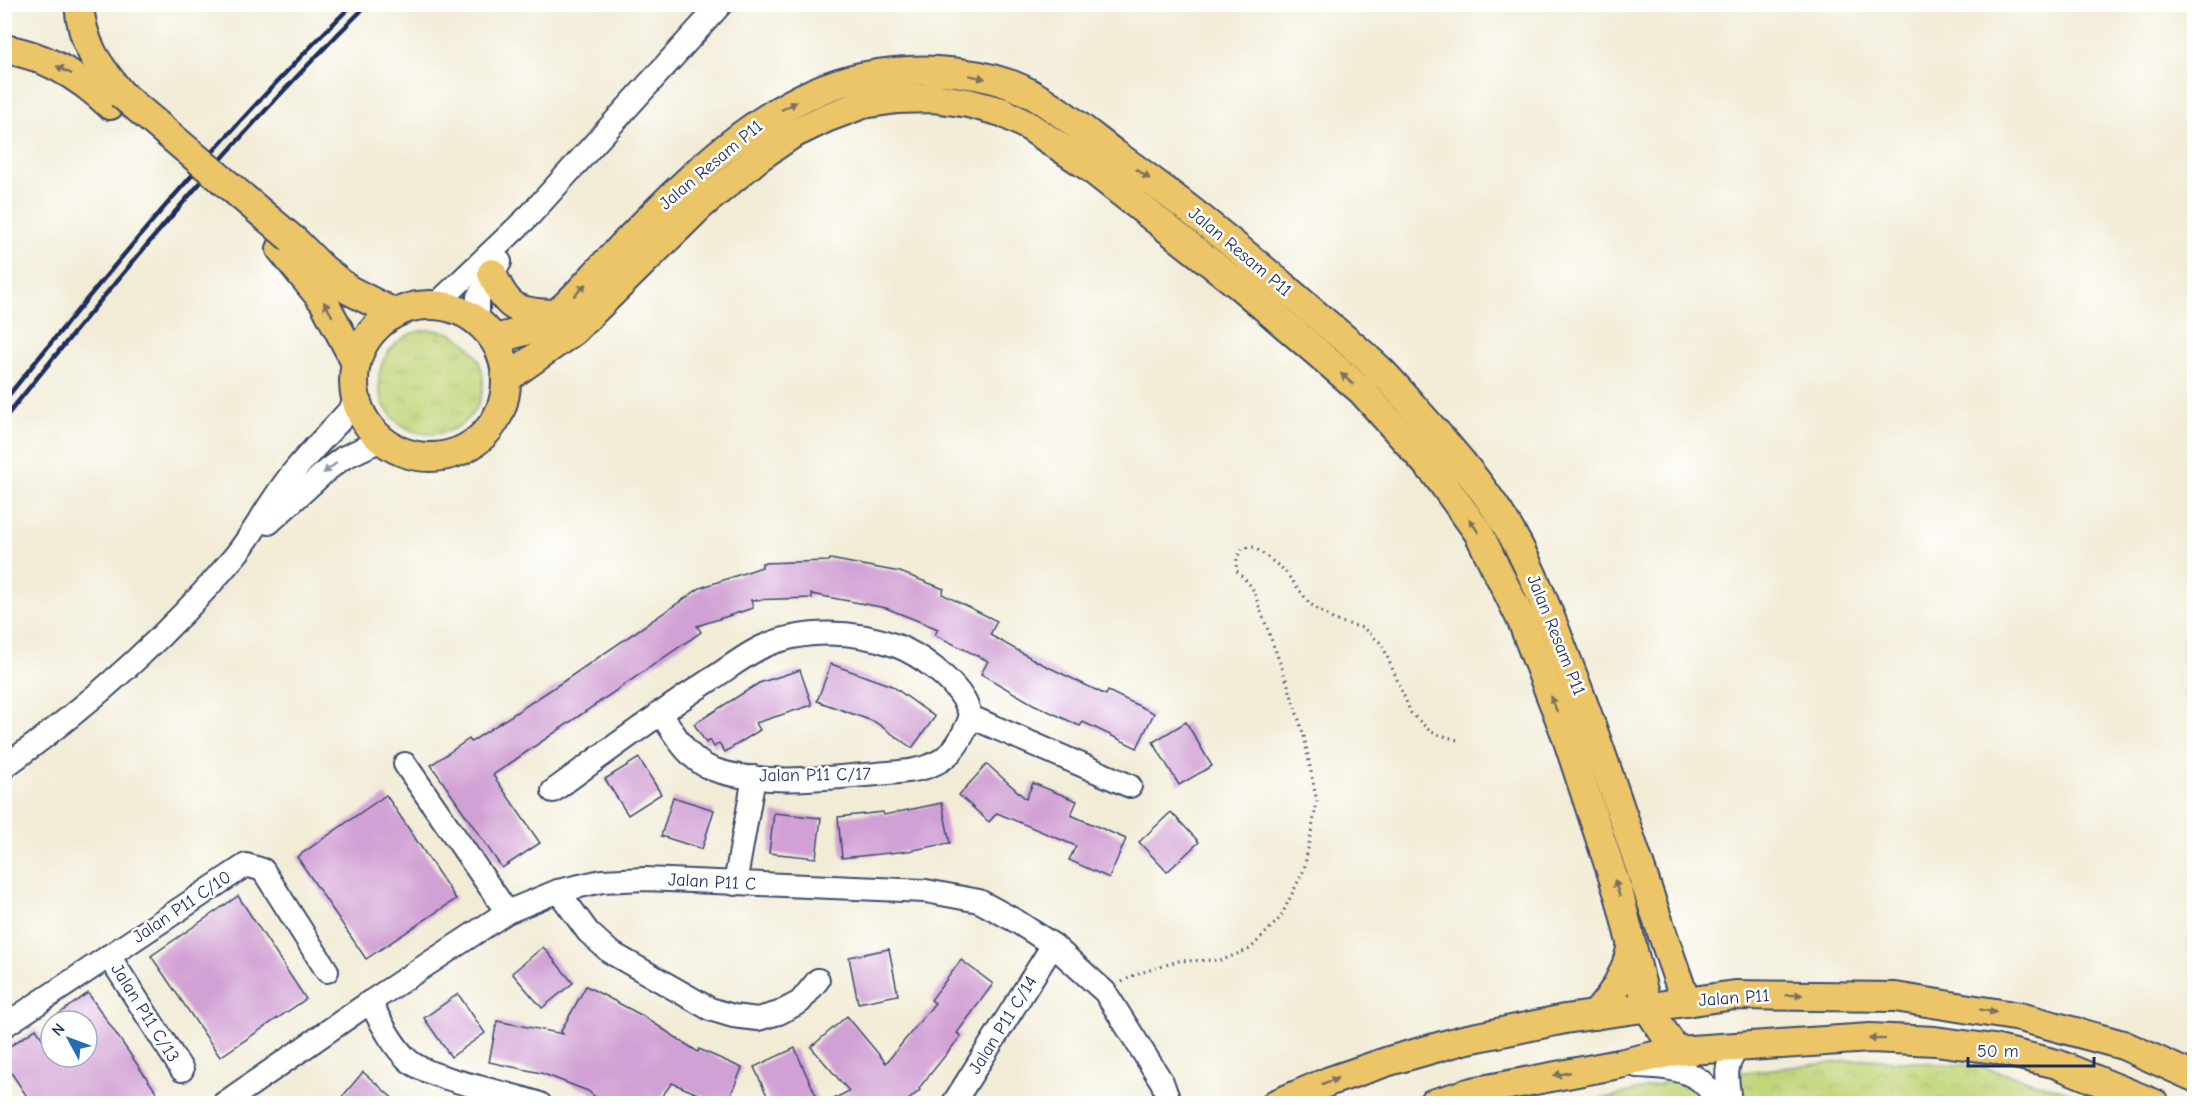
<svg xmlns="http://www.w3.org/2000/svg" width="2199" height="1108" font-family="'Comic Neue',sans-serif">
<defs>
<pattern id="grass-tufts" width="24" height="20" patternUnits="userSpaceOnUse" patternTransform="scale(1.5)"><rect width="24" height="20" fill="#c1d579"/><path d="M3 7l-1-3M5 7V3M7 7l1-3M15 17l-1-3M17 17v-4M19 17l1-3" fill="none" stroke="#a5b76b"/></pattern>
<pattern id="park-crowns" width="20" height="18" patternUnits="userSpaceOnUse" patternTransform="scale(1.5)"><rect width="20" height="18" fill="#c1d579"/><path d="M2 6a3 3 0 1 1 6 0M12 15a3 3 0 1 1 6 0" fill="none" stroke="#a5b76b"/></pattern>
</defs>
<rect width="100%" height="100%" fill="#fff"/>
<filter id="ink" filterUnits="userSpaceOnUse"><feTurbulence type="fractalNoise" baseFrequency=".0167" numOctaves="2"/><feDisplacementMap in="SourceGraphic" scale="12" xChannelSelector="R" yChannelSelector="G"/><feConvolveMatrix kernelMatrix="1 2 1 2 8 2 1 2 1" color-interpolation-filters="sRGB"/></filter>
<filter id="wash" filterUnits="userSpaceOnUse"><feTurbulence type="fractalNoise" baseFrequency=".008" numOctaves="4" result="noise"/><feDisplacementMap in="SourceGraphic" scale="24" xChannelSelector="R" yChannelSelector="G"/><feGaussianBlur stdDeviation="1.35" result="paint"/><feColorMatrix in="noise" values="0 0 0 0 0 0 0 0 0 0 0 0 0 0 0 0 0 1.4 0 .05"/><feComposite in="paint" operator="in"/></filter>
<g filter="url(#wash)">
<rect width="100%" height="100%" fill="#f2ecd6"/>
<!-- grass -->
<circle fill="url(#grass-tufts)" stroke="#6e826c" stroke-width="1.5" cx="431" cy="382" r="52"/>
<!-- park -->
<polygon fill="url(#park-crowns)" stroke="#6e826c" stroke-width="1.5" points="1866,1059 1979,1066 2079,1095 2096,1103 1584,1104 1679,1079"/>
<g id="blocks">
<!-- building -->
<g fill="#d1a0d4">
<polygon points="830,559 900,572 944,589 942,594 997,621 990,635 1040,663 1106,695 1108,691 1154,713 1137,748 1083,722 1080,726 1033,704 981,674 988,661 935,635 938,629 886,608 811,594 812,598 751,600 753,608 697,626 701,632 493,775 540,843 502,868 431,765 469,739 471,742 561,683 700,588 762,567 762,563 829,561"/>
<polygon points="831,664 892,686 935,717 912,748 875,722 817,701"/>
<polygon points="800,670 812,705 756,723 760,730 725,752 719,743 714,747 710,740 706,743 694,724 759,683"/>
<polygon points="1186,722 1212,766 1179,785 1153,742"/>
<polygon points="639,758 661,794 628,815 605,779"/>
<polygon points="987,764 1026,799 1033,783 1077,801 1071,815 1126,839 1109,878 1069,860 1076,846 997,813 989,822 959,795"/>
<polygon points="386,795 456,899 366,959 297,857"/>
<polygon points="673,797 714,810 702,849 661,836"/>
<polygon points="942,803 950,843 908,851 842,858 838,817 883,812 884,815"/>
<polygon points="1171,812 1199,842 1167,872 1139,842"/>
<polygon points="774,813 821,818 816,858 769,853"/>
<polygon points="238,896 306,999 220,1057 151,956"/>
<polygon points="543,947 573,983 542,1008 512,973"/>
<polygon points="889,949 898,995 858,1003 849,957"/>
<polygon points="961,960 993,984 957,1033 961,1036 919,1088 920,1090 904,1104 824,1104 849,1091 811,1047 847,1016 886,1063 935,1003 931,1000"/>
<polygon points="586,986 643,1016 698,1052 699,1049 742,1068 727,1104 721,1104 672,1083 656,1104 604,1104 588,1091 541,1073 489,1062 497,1021 563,1034 561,1031"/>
<polygon points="88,993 159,1096 148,1104 32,1104 4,1062 4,1050 36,1029 51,1051 51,1057 87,1057 87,1021 49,1021"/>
<polygon points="458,994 485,1033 451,1057 424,1018"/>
<polygon points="795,1048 802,1065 820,1104 771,1104 754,1067"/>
<polygon points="363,1072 379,1086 399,1104 336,1104"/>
</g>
</g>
</g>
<g filter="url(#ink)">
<use href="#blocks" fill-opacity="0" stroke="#3b4b70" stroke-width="1.5"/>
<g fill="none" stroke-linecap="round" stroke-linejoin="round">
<!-- minor casing -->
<g stroke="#3b4b70" stroke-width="26">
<g id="minor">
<polyline points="438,303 530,215 721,4"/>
<polyline points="478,319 478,297 500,262"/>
<polyline points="269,523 327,470 343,458 381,440"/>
<polyline points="971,717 1130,786"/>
<polyline points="405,764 507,912"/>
<path d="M4,767c85,-61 164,-131 231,-211 22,-27 37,-59 60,-86 19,-23 41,-44 61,-67"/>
<path d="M553,791c52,-38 103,-76 157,-111 16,-10 32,-23 50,-32 42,-20 95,-18 137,-2 23,9 54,32 67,54 3,5 5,11 7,17 -8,18 -16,37 -35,46 -18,9 -39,9 -59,11 -48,4 -119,12 -165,-5 -25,-10 -38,-36 -52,-57"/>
<polyline points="735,884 754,777"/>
<polyline points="558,891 588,932 610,952 710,1009 733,1016 758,1019 779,1013 800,1002 818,980"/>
<polyline points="109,956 182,1070"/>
<path d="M370,1002c11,20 22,43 38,58 22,20 101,32 132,44"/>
<polyline points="4,1026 246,865 263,870 327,971"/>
<path d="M1637,1066c20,1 43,1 61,13 9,6 16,17 23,25"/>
<polyline points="223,1104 370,1002 507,912 558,891 602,881 645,879 926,891 979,901 1016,921 1053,945 1105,992 1162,1082 1170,1104"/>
<polyline points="953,1104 1053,945"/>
<path d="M1730,1104c-2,-27 -9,-36 10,-58"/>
</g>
</g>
<!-- major casing -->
<g stroke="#3b4b70" stroke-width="32">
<g id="major">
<path d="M79,4c3,40 18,60 42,90"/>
<path d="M4,49c42,6 76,28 106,56"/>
<polyline points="294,240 323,269 349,290 394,313"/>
<polyline points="281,249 324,302 355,361"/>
<path d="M492,273c14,35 25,40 62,41"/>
<circle cx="430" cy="381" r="76"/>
<path d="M495,339c14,-4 31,-7 43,-13 28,-15 50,-45 72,-67 68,-70 152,-161 251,-182 48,-10 105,-9 151,8 36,14 73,47 104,70 64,45 124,94 183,145 27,24 56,46 82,71 14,14 28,31 42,47 35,39 71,81 96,129 20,40 36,82 52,124 42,109 76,221 115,331"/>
<polyline points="507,378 573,331 700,206 759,157 791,135 826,118 863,104 897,99 933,98 968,103 1002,112 1030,127 1088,166 1240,286 1362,391 1436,474 1478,532 1522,621 1566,735 1620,898 1647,1007 1676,1051"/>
<path d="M1595,1015c19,-21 31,-42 37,-70"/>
<polyline points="1276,1104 1330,1081 1389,1061 1463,1040 1565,1019 1735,995 1895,997 2020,1017 2123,1045 2194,1077"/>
<polyline points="1432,1104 1472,1092 1619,1064 1676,1051 1870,1038 1935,1041 1994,1049 2057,1064 2155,1104"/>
</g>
</g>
<!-- path -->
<polyline stroke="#3b4b70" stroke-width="3" stroke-dasharray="1.5 4.5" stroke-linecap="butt" points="1122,982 1134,975 1178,961 1222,960 1250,949 1280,918 1304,870 1317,802 1304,736 1287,682 1252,587 1236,570 1237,557 1243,548 1254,547 1284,570 1310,604 1334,620 1363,628 1382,644 1411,713 1431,732 1457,740"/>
<!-- minor -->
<use href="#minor" stroke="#fff" stroke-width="22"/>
<!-- major -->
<use href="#major" stroke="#edc569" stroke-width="28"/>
<!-- rail -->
<g stroke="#1b2f5e" stroke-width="4.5">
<path d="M4,401c110,-137 223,-273 349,-397"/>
<path d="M4,419c115,-143 233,-286 364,-415"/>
</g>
<!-- major-bridge casing -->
<g stroke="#3b4b70" stroke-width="32" stroke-linecap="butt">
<polyline id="major-bridge" points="121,94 292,239"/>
</g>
<!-- major-bridge -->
<use href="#major-bridge" stroke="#edc569" stroke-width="28"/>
</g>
<!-- one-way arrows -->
<defs><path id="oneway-solid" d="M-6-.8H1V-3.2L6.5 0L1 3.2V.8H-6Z" transform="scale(1.5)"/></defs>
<g fill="#797263">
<use href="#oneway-solid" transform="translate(64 70) rotate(-153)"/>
<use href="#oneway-solid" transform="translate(977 77) rotate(12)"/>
<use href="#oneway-solid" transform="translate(789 106) rotate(-28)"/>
<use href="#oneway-solid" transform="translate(1143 174) rotate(36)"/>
<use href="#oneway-solid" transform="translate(580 290) rotate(-46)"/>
<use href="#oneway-solid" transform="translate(328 309) rotate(-120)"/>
<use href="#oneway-solid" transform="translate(1347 379) rotate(-139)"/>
<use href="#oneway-solid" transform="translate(1474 526) rotate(-125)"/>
<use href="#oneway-solid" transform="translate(1554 704) rotate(-111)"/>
<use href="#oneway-solid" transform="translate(1617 888) rotate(-108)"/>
<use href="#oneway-solid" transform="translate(1794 995) rotate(-1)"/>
<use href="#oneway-solid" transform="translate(1988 1011) rotate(10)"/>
<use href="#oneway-solid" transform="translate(1877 1039) rotate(-179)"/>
<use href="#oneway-solid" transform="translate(1562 1074) rotate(169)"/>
<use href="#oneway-solid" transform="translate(1330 1081) rotate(-21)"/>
</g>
<use fill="#8d97ae" href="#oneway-solid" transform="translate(330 468) rotate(142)"/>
</g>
<g text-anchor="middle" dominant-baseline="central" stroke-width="5" stroke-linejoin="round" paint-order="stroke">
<!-- street labels -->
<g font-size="18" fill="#1b2f5e" stroke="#fff">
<text transform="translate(711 165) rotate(-40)">Jalan Resam P11</text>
<text transform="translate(1240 252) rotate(40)">Jalan Resam P11</text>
<text transform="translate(1556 635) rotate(68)">Jalan Resam P11</text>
<text transform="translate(815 775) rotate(-1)">Jalan P11 C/17</text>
<text transform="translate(712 882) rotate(3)">Jalan P11 C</text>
<text transform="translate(182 907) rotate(-34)">Jalan P11 C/10</text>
<text transform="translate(1734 998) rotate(-4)">Jalan P11</text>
<text transform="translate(145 1013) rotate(58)">Jalan P11 C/13</text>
<text transform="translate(1003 1025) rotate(-58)">Jalan P11 C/14</text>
</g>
</g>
<!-- margin -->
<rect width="2199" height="1108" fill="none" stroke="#fff" stroke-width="24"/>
<!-- north arrow -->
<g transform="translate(69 1039) rotate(311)"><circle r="28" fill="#ffffff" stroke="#a4acbf" stroke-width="1.5"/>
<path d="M0-4.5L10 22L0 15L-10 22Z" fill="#1f6fb2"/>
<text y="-9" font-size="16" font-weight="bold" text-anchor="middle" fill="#1b2f5e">N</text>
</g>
<!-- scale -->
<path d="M1968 1057v9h126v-9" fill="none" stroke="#1b2f5e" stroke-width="3"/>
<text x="1977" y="1057" font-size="18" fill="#1b2f5e" stroke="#ffffff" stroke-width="4.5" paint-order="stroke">50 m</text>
</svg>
